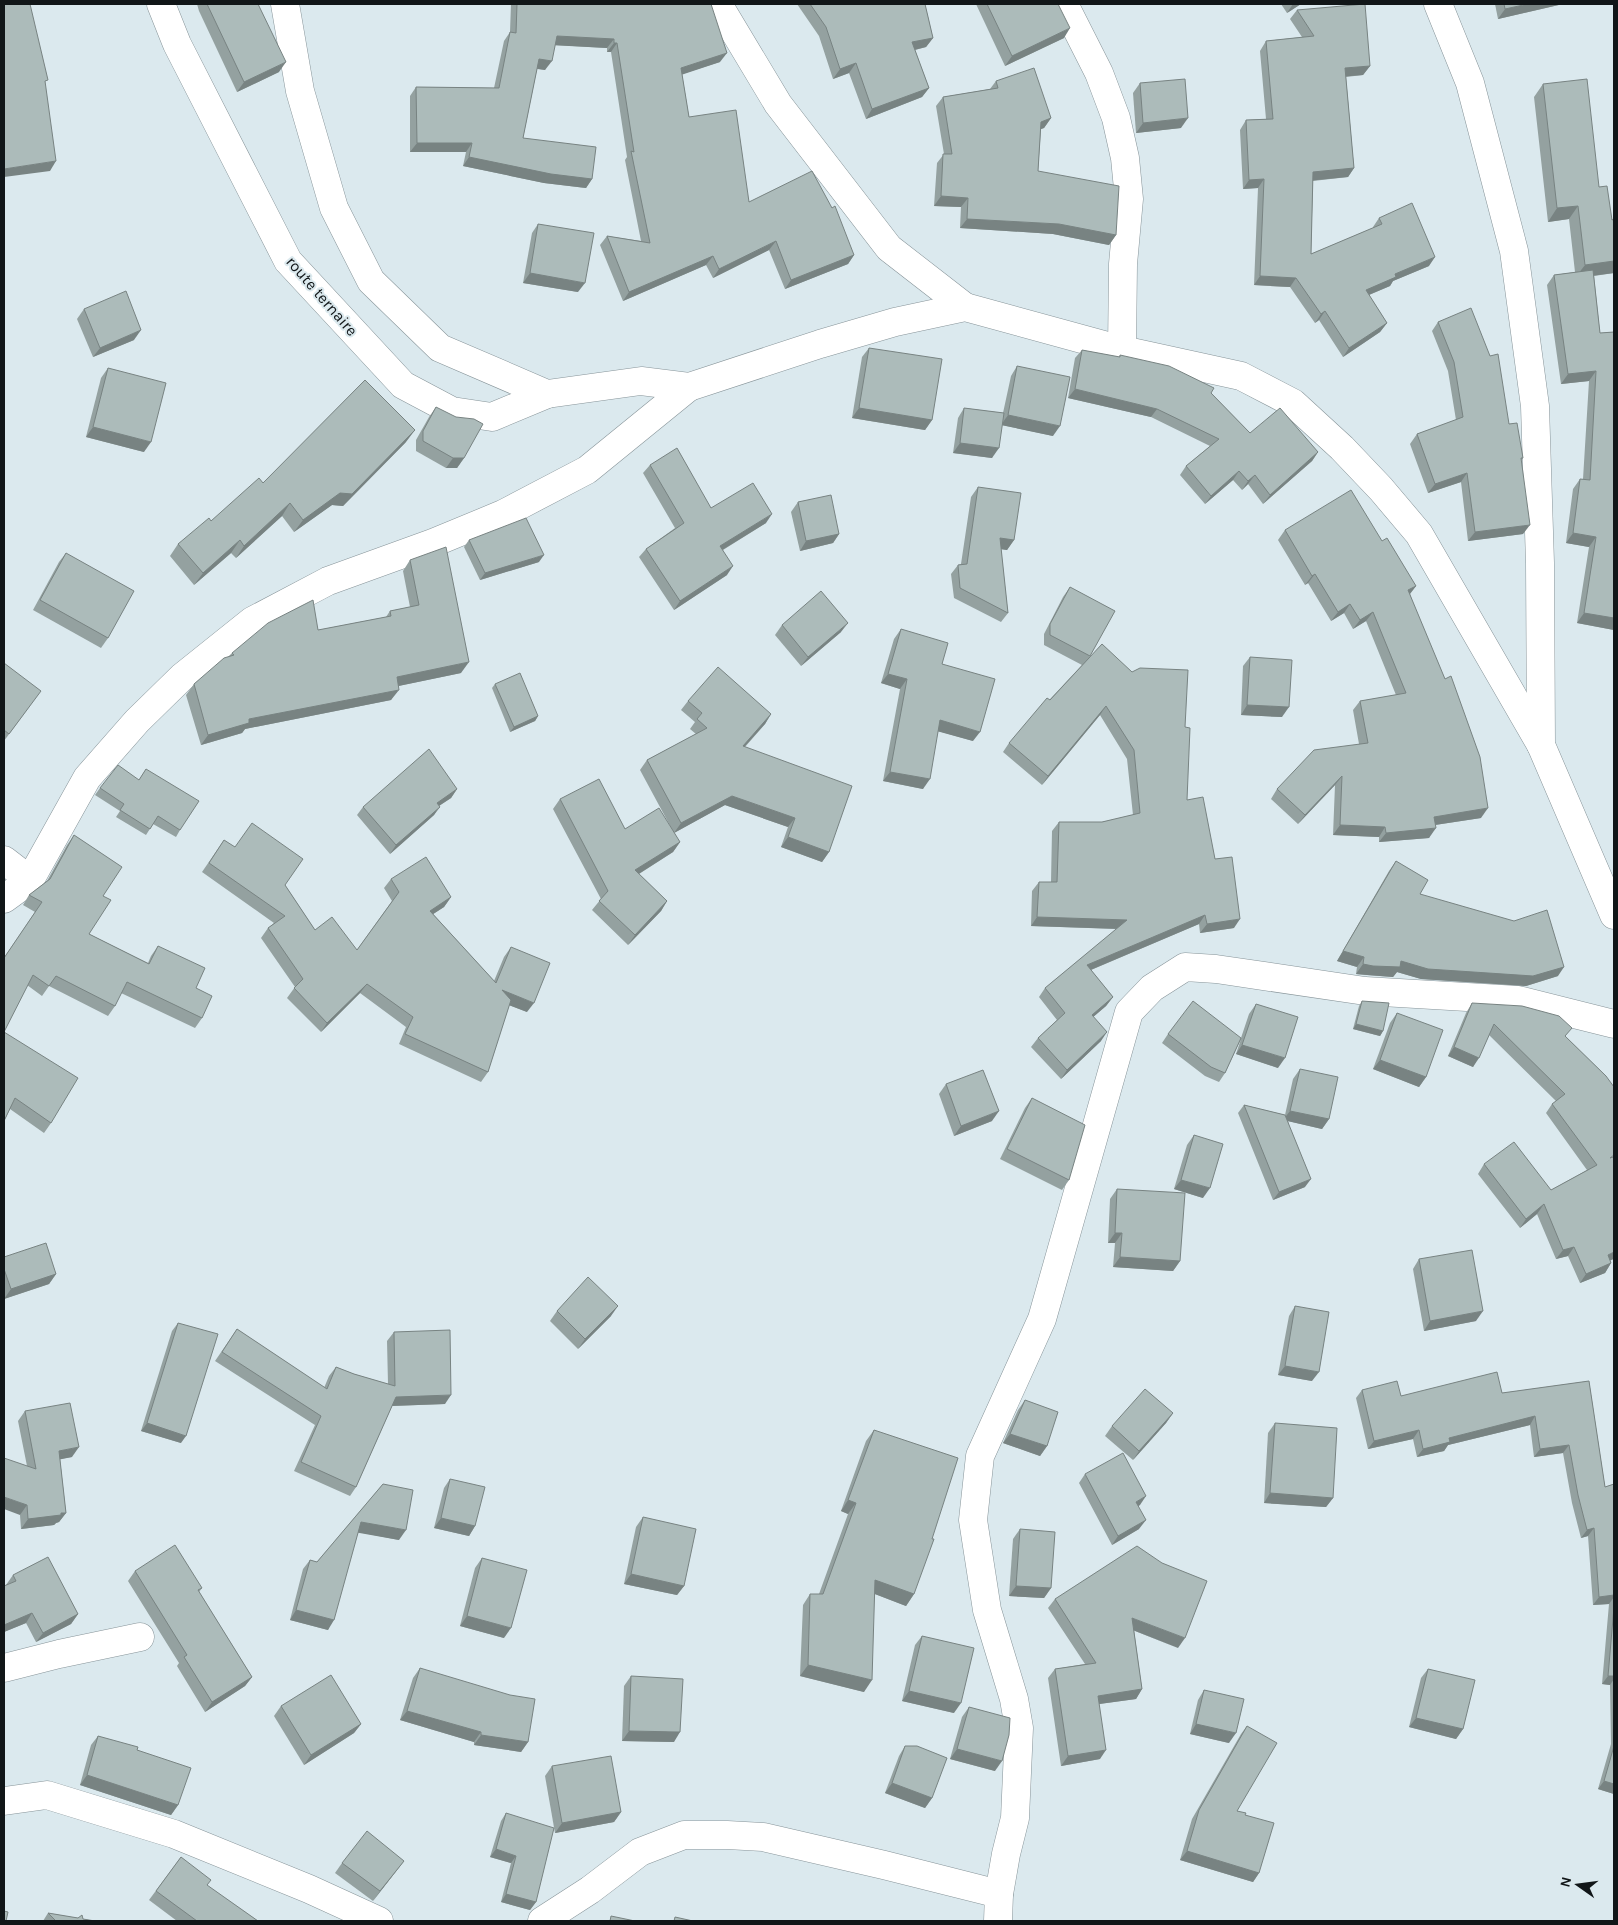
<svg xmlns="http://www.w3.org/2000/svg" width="1618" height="1925" font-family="Karla,sans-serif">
<rect width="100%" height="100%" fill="#dbe9ee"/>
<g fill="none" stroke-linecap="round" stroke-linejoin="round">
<!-- minor casing -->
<g stroke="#879499" stroke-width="29">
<g id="minor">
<polyline points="161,4 177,44 288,261 403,385 452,411 492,417 547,394"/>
<polyline points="285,4 300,91 334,208 371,281 440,348 547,394 641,381 689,387 820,344 895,322 965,307 1122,350 1241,376 1293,403 1342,448 1381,489 1419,534 1541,745"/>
<polyline points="718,4 778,104 889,248 965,307"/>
<polyline points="1064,4 1099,73 1116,118 1125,158 1129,199 1123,264 1122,350"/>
<polyline points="4,860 30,880"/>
<polyline points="4,899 30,880 87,778 137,721 182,677 252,621 328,581 433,543 503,514 587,470 689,387"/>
<polyline points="4,1668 59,1654 140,1637"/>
<polyline points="4,1801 47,1795 174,1834 309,1889 379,1921"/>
<polyline points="542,1921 590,1890 640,1852 684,1835 727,1835 763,1837 884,1865 999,1894"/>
<polyline points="998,1921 999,1894 1006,1854 1015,1818 1019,1728 1014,1699 987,1610 973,1520 980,1456 1042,1319 1129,1012 1152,988 1185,967 1216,969 1365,991 1518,1000 1614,1024"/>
</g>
</g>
<!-- major casing -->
<g stroke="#879499" stroke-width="29">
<polyline id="major" points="1438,4 1470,83 1514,251 1535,406 1540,563 1541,745 1614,915"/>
</g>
<!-- minor -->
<use href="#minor" stroke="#fff" stroke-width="28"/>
<!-- major -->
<use href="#major" stroke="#fff" stroke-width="28"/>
</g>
<!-- wall -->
<g fill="#94a1a0">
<polygon points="197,4 258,4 279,72 237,92 199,11"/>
<polygon points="511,4 711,4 720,62 682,74 689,117 749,202 854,255 848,264 785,289 769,250 713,278 706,265 623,301 600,245 607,236 641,241 625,160 627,157 611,52 607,52 607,48 555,45 545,70 537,69 523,138 592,179 586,188 544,183 463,166 466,152 410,152 410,96 416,87 494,88 504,41 510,32"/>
<polygon points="797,4 925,4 933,38 926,47 915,50 929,88 922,97 866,119 849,73 833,79 819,36"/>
<polygon points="976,4 1058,4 1064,38 1005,66"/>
<polygon points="1281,4 1301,4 1287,13"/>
<polygon points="1495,4 1563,4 1498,19"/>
<polygon points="1297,10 1370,66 1363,75 1346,77 1354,168 1348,177 1313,181 1311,254 1373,228 1373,227 1379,218 1429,266 1393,281 1390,286 1369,295 1387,323 1380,332 1343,357 1319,320 1315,323 1290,287 1254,285 1258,188 1243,189 1240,130 1246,120 1266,119 1260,51 1266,41 1302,37 1290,19"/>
<polygon points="996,81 1051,118 1044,128 1041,129 1038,171 1116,235 1109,245 1053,234 960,228 961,207 934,206 937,163 944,154 936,106 943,97 990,89"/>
<polygon points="1140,83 1181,128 1136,133 1133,93"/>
<polygon points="1543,84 1599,187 1612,220 1614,219 1614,273 1594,276 1600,333 1614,332 1614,630 1577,623 1589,547 1566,543 1573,489 1580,479 1583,479 1589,381 1561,384 1547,285 1554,275 1575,272 1569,219 1548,222 1534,97"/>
<polygon points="538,224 578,292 523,283 532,233"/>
<polygon points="84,309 134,340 93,357 77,319"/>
<polygon points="1438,322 1509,424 1523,458 1521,461 1523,534 1468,541 1461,482 1428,493 1410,444 1417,434 1456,420 1448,371 1432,331"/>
<polygon points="869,348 932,420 925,430 852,418 862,357"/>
<polygon points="1082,350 1119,357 1120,355 1211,393 1250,433 1318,452 1312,461 1263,504 1248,484 1242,490 1233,480 1205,504 1180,475 1186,466 1210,446 1151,417 1068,398 1075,358"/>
<polygon points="1017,366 1053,436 1002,425 992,458 953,453 958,418 964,408 1003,413 1011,376"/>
<polygon points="108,368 144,452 86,437 101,378"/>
<polygon points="436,407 464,458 457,468 446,468 416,451 416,440 429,417"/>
<polygon points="406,442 343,506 332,505 294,532 282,516 236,558 231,553 194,585 170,556 178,544 211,521 263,483"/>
<polygon points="650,465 711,508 766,523 723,550 727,575 674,610 639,557 646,549 675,528 643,473"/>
<polygon points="978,487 1014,540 1007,550 1001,549 1008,613 1001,622 954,598 951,574 958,565 961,564 971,497"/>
<polygon points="798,502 839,534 833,543 800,551 791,512"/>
<polygon points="1285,530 1382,541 1416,586 1410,594 1481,818 1435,825 1429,838 1379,842 1379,837 1333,835 1335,785 1298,824 1271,799 1277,789 1359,744 1353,710 1360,701 1396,695 1366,621 1353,629 1344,613 1331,621 1308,583 1305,585 1278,540"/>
<polygon points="469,540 539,562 480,580 464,547"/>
<polygon points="66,553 108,638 101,648 33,610 59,562"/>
<polygon points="410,560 461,673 398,686 391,700 245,729 242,733 201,745 186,695 194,684 228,657 232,653 318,630 386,617 390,611 410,607 403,571"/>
<polygon points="1070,587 1090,656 1089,659 1185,727 1187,800 1215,859 1234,928 1200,933 1199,924 1091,970 1113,997 1106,1006 1093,1017 1101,1041 1061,1079 1031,1047 1038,1038 1057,1020 1039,997 1045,988 1117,929 1031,926 1032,891 1039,882 1051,882 1052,831 1059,822 1102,822 1133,815 1127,759 1100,715 1042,785 1003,752 1009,743 1082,665 1044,645 1044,634 1063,597"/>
<polygon points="782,625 841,632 801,666 775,635"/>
<polygon points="901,629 942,664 973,741 938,731 923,789 883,781 900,689 881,683 894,639"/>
<polygon points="1250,657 1282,717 1241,715 1243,666"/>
<polygon points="4,663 34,700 4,741"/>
<polygon points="495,684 538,716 535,721 510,732 492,688"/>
<polygon points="688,701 771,714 765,724 745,747 829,852 822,862 781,847 788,827 725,805 674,833 640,770 647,760 696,734 690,729 695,722 681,710"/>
<polygon points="146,769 180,830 176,837 153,824 146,835 116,817 120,811 95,795 100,788 139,780"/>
<polygon points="457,789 451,798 439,806 434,815 390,854 357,815 363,807"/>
<polygon points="560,799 625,829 680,842 673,852 639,874 667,901 661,911 628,945 592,910 601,899 553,809"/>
<polygon points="74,835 103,896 89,934 148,963 151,956 158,946 196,988 202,1018 195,1028 121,993 115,1006 108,1016 49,986 42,996 27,985 4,1032 51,1123 44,1133 10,1109 4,1121 4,958 35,912 23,905 29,895 47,881 67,845"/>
<polygon points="224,840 285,885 315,930 357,950 392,901 384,888 391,879 451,897 444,907 433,914 494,981 504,957 511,947 527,1012 509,1005 488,1072 481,1082 399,1044 406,1027 360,993 321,1032 287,998 295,987 261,938 268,928 274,923 202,872"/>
<polygon points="1396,861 1420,894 1558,976 1526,986 1421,979 1397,972 1393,977 1367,975 1356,974 1357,967 1337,961 1389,871"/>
<polygon points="1362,1001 1383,1031 1380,1036 1353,1029 1359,1006"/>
<polygon points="1472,1003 1566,1037 1606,1076 1610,1260 1611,1263 1605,1273 1580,1283 1568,1256 1556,1259 1537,1214 1520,1228 1478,1174 1484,1164 1551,1190 1587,1170 1546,1113 1552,1104 1556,1101 1489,1035 1473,1067 1448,1056 1466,1013"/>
<polygon points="1256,1004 1278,1068 1236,1054 1241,1039 1225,1073 1219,1082 1205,1076 1162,1043 1168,1034 1241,1038 1249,1014"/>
<polygon points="1397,1013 1426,1077 1419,1087 1373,1069 1390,1023"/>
<polygon points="1300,1069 1329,1119 1322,1129 1288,1121 1305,1187 1273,1200 1238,1113 1244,1105 1285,1115 1293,1079"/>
<polygon points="946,1084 992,1121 954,1136 939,1094"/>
<polygon points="1032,1098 1069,1180 1062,1190 1000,1159 1025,1108"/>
<polygon points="1194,1135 1203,1198 1174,1189 1187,1145"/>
<polygon points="1117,1189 1180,1261 1173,1271 1113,1267 1115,1243 1108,1243 1110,1199"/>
<polygon points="4,1257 56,1274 49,1284 4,1299"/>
<polygon points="1419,1259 1476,1321 1424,1331 1413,1269"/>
<polygon points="1295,1306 1312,1381 1278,1375 1289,1316"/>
<polygon points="557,1311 611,1316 578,1349 550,1321"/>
<polygon points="178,1323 181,1443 141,1431 172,1331"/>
<polygon points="237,1329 324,1388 329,1376 336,1367 354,1374 388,1384 387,1341 394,1332 445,1404 392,1406 356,1487 350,1496 294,1471 315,1425 215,1361"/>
<polygon points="1589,1381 1605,1487 1614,1484 1614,1794 1598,1789 1611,1744 1610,1685 1602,1684 1609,1604 1593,1605 1588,1536 1581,1538 1572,1503 1563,1453 1534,1457 1530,1425 1448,1445 1444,1451 1417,1457 1413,1439 1368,1449 1356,1398 1362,1390 1401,1396 1502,1393"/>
<polygon points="1025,1400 1047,1446 1040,1456 1003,1443 1018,1410"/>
<polygon points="25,1411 72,1457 60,1459 66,1513 59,1522 56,1523 54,1525 21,1529 20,1515 27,1466 18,1421"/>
<polygon points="1173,1413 1166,1423 1133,1460 1105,1436 1112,1426"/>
<polygon points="1275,1423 1333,1498 1326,1507 1264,1503 1268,1433"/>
<polygon points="874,1430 914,1594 906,1606 875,1594 864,1692 800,1676 803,1605 810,1594 819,1594 848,1514 841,1511 866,1441"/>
<polygon points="1085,1474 1140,1505 1138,1506 1139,1529 1112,1545 1079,1483"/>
<polygon points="450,1479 475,1526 469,1536 434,1528 444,1488"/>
<polygon points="383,1484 399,1540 358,1532 328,1630 290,1620 303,1569 310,1560 317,1562"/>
<polygon points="643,1517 684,1586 677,1595 624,1584 636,1527"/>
<polygon points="1020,1529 1051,1588 1044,1598 1009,1596 1013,1539"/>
<polygon points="482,1558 504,1638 460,1626 475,1568"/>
<polygon points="135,1571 202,1588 199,1592 252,1677 245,1686 205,1712 177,1666 179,1663 128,1581"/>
<polygon points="13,1575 78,1614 71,1624 36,1642 26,1623 4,1632 4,1586 6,1585"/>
<polygon points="1055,1599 1178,1648 1134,1630 1142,1689 1136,1699 1099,1704 1100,1759 1061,1766 1048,1678 1055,1669 1085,1664 1048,1608"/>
<polygon points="922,1636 954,1713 902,1701 915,1645"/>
<polygon points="420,1668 528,1742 521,1752 474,1745 474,1742 400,1720 413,1678"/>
<polygon points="1428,1669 1463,1729 1456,1739 1409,1727 1421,1678"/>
<polygon points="631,1676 674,1742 622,1741 624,1686"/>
<polygon points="1204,1690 1229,1743 1190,1734 1198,1700"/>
<polygon points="281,1706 361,1724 354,1733 304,1765 274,1716"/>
<polygon points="969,1707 995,1771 950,1759 962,1717"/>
<polygon points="1247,1726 1237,1811 1245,1815 1259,1873 1253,1882 1180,1860 1192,1819 1241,1734"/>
<polygon points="98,1736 137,1750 178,1805 171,1815 80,1785 91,1745"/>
<polygon points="905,1746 932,1798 925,1808 885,1793 899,1756"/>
<polygon points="552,1766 621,1812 614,1822 555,1833 545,1776"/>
<polygon points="506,1813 536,1902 530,1910 501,1902 511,1863 490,1857 501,1821"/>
<polygon points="181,1857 207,1886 258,1921 177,1921 149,1900"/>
<polygon points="404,1861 373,1901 335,1873 342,1863"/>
<polygon points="48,1913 83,1919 95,1921 43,1921"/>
</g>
<!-- shaded-wall -->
<g fill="#788382">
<polygon points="1293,4 1301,4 1287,13"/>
<polygon points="1528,4 1563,4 1498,19 1505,9"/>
<polygon points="1070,28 1064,38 1005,66 1012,56"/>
<polygon points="557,36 614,39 607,48 550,45"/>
<polygon points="933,38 926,47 906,52 912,42"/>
<polygon points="614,43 617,43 611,52 607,52"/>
<polygon points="727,53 720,62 675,77 681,68"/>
<polygon points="539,59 552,61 545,70 533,68"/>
<polygon points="286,62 279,72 237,92 244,82"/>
<polygon points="856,63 849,73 833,79 840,69"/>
<polygon points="1370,66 1363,75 1338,77 1345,68"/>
<polygon points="929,88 922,97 866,119 872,109"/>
<polygon points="1051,118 1044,128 1035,131 1041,122"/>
<polygon points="1188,118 1181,128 1136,133 1143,123"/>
<polygon points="417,143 472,143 466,152 410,152"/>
<polygon points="469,157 592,179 586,188 544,183 463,166"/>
<polygon points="56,161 50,171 4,177 4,169"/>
<polygon points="1354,168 1348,177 1307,181 1313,172"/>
<polygon points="1264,179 1258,188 1243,189 1249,180"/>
<polygon points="941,196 968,198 961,207 934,206"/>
<polygon points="1578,206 1569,219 1548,222 1557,208"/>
<polygon points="967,219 1059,224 1116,235 1109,245 1053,234 960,228"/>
<polygon points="776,241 769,250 713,278 719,269"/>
<polygon points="854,255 848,264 785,289 791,280"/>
<polygon points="713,256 706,265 623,301 629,292"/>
<polygon points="1435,257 1429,266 1393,281 1390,286 1359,299 1366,290 1395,274"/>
<polygon points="1614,261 1614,273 1575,278 1585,265"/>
<polygon points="530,273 585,283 578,292 523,283"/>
<polygon points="1260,276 1296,278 1290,287 1254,285"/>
<polygon points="1325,311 1319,320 1315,323 1321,314"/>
<polygon points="1387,323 1380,332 1343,357 1349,348"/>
<polygon points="141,330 134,340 93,357 100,348"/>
<polygon points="1596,371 1589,381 1561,384 1568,374"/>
<polygon points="1075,389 1157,409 1151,417 1068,398"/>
<polygon points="859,408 932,420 925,430 852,418"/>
<polygon points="1008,415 1060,426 1053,436 1001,425"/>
<polygon points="93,427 151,442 144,452 86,437"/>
<polygon points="415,430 406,442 343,506 332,505 294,532 303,520"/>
<polygon points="960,443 999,448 992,458 953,453"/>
<polygon points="1318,452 1312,461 1263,504 1270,495"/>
<polygon points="453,458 464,458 457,468 446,468"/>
<polygon points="1239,471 1233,480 1205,504 1211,496"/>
<polygon points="1467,473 1461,482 1428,493 1435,484"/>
<polygon points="1255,475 1248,484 1242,490 1248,481"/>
<polygon points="290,503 282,516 236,558 244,546"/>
<polygon points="772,514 766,523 714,555 720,546"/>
<polygon points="1530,525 1523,534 1468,541 1475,532"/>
<polygon points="1573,533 1596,537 1589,547 1566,543"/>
<polygon points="839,534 833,543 800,551 806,541"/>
<polygon points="1000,538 1014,540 1007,550 993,548"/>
<polygon points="240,540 231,553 194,585 203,573"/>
<polygon points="544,555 539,562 480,580 485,573"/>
<polygon points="733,566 727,575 674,610 680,601"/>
<polygon points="1315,574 1308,583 1305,585 1312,576"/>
<polygon points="1416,586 1409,595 1408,590"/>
<polygon points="1350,604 1344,613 1331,621 1338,612"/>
<polygon points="1373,612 1366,621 1353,629 1360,620"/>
<polygon points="1584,613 1614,618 1614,630 1577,623"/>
<polygon points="848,623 841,632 801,666 808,657"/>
<polygon points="469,662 461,673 389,688 397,677"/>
<polygon points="888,674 907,679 900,689 881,683"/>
<polygon points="399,690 391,700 245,729 242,733 201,745 208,735 249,719"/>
<polygon points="1247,705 1289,707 1282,717 1241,715"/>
<polygon points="1106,706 1100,715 1042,785 1048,776"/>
<polygon points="771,714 765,724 736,756 743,746"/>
<polygon points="538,716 535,721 510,732 514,727"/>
<polygon points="940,720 980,732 973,741 933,730"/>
<polygon points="890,772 930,779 923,789 883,781"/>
<polygon points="1342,776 1335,785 1298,824 1305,815"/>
<polygon points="457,789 451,798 431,811 437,803"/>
<polygon points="732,796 795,818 788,827 725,805 674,833 681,823"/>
<polygon points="440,807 434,815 390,854 396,845"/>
<polygon points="1488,808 1481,818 1428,826 1434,817"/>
<polygon points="1340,825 1385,827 1379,837 1333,835"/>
<polygon points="1436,828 1429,838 1379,842 1386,833"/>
<polygon points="788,837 829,852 822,862 781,847"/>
<polygon points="680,842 673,852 629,880 635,870"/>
<polygon points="451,897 444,907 424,920 430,911"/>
<polygon points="667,901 661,911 628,945 635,935"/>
<polygon points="1205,915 1199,924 1081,974 1087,965"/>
<polygon points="1037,917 1127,920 1121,929 1031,926"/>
<polygon points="1240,919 1234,928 1200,933 1207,924"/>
<polygon points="1343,951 1364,957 1357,967 1337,961"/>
<polygon points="1401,961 1564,967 1558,976 1526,986 1421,979 1397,972 1393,977 1367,975 1356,974 1363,964"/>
<polygon points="367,984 360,993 321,1032 327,1023"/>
<polygon points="502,990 534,1003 527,1012 496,1000"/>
<polygon points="1113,997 1106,1006 1085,1024 1092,1015"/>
<polygon points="1356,1024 1383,1031 1380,1036 1353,1029"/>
<polygon points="1107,1032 1101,1041 1061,1079 1067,1070"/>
<polygon points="1242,1045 1285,1058 1278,1068 1236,1054"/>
<polygon points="1454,1047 1479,1058 1473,1067 1448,1056"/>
<polygon points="1380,1060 1426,1077 1419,1087 1373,1069"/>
<polygon points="999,1111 992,1121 954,1136 961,1126"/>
<polygon points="1290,1111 1329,1119 1322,1129 1283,1120"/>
<polygon points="1311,1179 1305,1187 1273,1200 1279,1192"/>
<polygon points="1181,1180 1210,1188 1203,1198 1174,1189"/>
<polygon points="1544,1204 1537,1214 1520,1228 1526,1219"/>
<polygon points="1115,1233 1122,1233 1115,1243 1108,1243"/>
<polygon points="1574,1247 1568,1256 1556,1259 1563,1250"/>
<polygon points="1614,1252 1614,1259 1601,1264 1608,1255"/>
<polygon points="1120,1257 1180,1261 1173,1271 1113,1267"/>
<polygon points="1611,1263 1605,1273 1580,1283 1586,1274"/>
<polygon points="56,1274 49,1284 4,1299 11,1289"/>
<polygon points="618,1306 611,1316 578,1349 585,1339"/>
<polygon points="1483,1311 1476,1321 1424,1331 1430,1321"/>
<polygon points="1285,1366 1319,1372 1312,1381 1278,1375"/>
<polygon points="451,1395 445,1404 390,1406 396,1397"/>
<polygon points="1173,1413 1166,1423 1133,1460 1139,1451"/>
<polygon points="1535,1416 1530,1425 1448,1445 1444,1451 1417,1457 1423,1449 1449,1438"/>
<polygon points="147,1423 186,1436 181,1443 141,1431"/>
<polygon points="1419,1430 1413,1439 1368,1449 1374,1441"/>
<polygon points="1010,1434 1047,1446 1040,1456 1003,1443"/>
<polygon points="1569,1445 1563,1453 1534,1457 1540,1449"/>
<polygon points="79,1447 72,1457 52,1461 59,1451"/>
<polygon points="1270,1493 1333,1498 1326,1507 1264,1503"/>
<polygon points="1146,1496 1140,1505 1129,1511 1136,1502"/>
<polygon points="4,1497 27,1505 20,1515 4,1509"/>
<polygon points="848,1500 856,1503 848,1514 841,1511"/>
<polygon points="61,1513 66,1513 59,1522 56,1523 54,1525 21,1529 28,1519"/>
<polygon points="441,1518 475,1526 469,1536 434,1528"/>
<polygon points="1146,1520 1139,1529 1112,1545 1118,1536"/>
<polygon points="361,1522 406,1530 399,1540 354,1532"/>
<polygon points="1594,1528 1588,1536 1581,1538 1587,1530"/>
<polygon points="631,1574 684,1586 677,1595 624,1584"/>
<polygon points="875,1580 914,1594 906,1606 867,1591"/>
<polygon points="1016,1586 1051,1588 1044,1598 1009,1596"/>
<polygon points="1614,1595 1614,1597 1609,1604 1593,1605 1599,1597"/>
<polygon points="296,1610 334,1620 328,1630 290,1620"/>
<polygon points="32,1613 26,1623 4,1632 4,1625"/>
<polygon points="78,1614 71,1624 36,1642 43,1633"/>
<polygon points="467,1616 511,1628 504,1638 460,1626"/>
<polygon points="1132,1618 1185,1638 1178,1648 1125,1627"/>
<polygon points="808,1665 872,1680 864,1692 800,1676"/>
<polygon points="1608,1676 1614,1676 1614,1679 1610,1685 1602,1684"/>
<polygon points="252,1677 245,1686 205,1712 212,1702"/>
<polygon points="1142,1689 1136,1699 1092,1705 1098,1696"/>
<polygon points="909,1691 961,1703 954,1713 902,1701"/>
<polygon points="407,1711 481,1732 474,1742 400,1720"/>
<polygon points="1416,1718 1463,1729 1456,1739 1409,1727"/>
<polygon points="361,1724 354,1733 304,1765 311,1755"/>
<polygon points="1196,1724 1236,1733 1229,1743 1190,1734"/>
<polygon points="629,1731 680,1732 674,1742 622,1741"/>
<polygon points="481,1735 528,1742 521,1752 474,1745"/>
<polygon points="957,1749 1002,1761 995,1771 950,1759"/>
<polygon points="1106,1750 1100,1759 1061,1766 1068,1756"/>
<polygon points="87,1775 178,1805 171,1815 80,1785"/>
<polygon points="1604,1781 1614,1784 1614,1794 1598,1789"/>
<polygon points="892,1783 932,1798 925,1808 885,1793"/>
<polygon points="621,1812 614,1822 555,1833 562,1823"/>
<polygon points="496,1849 516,1856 511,1863 490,1857"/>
<polygon points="1187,1851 1259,1873 1253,1882 1180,1860"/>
<polygon points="404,1861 397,1870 373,1901 380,1891"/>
<polygon points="506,1894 536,1902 530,1910 501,1902"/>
</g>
<!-- building -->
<g fill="#acbbba" stroke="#788382">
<polygon points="4,4 30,4 48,80 45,81 56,161 4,169"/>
<polygon points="207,4 258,4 286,62 244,82"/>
<polygon points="517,4 711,4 727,53 681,68 689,117 736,110 749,202 812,171 832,208 835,206 854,255 791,280 776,241 719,269 713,256 629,292 607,236 650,243 631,151 634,152 617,43 614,43 614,39 557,36 552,61 539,59 523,138 596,147 592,179 551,174 469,157 472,143 417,143 416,87 499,88 510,32 516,33"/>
<polygon points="810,4 925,4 933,38 912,42 929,88 872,109 856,63 840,69 826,27"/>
<polygon points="987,4 1058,4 1070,28 1012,56"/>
<polygon points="1365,4 1370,66 1345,68 1354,168 1313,172 1311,254 1382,224 1379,218 1412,203 1435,257 1395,274 1396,277 1366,290 1387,323 1349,348 1325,311 1321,314 1296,278 1260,276 1264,179 1249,180 1246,120 1273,119 1266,41 1314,36 1297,10"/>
<polygon points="1504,4 1528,4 1505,9"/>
<polygon points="1034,68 1051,118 1041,122 1038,171 1119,186 1116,235 1059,224 967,219 968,198 941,196 943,154 952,154 943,97 998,88 996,81"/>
<polygon points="1185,79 1188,118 1143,123 1140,83"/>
<polygon points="1587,79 1599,187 1607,186 1612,220 1614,219 1614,261 1585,265 1578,206 1557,208 1543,84"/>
<polygon points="538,224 594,233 585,283 530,273"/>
<polygon points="1593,270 1600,333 1614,332 1614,618 1584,613 1596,537 1573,533 1580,479 1590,480 1596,371 1568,374 1554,275"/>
<polygon points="126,291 141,330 100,348 84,309"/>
<polygon points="1471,308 1490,356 1498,354 1509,424 1517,423 1523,458 1521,458 1530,525 1475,532 1467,473 1435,484 1417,434 1463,417 1454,362 1438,322"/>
<polygon points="869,348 942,359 932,420 859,408"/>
<polygon points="1082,350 1120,357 1120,355 1169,366 1214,388 1211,393 1250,433 1280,408 1318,452 1270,495 1255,475 1248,481 1239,471 1211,496 1186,466 1219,439 1157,409 1075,389"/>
<polygon points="1017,366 1070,377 1060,426 1008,415"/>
<polygon points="108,368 166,383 151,442 93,427"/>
<polygon points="365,380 415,430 352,494 340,493 303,520 290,503 244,546 240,540 203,573 178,544 209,518 211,521 259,478 263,483"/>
<polygon points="436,407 456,417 474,419 483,424 464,458 453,458 423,441 423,431"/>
<polygon points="964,408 1004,413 999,448 960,443"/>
<polygon points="677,448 711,508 753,483 772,514 720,546 733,566 680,601 646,549 684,523 650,465"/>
<polygon points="978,487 1021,493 1014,540 1000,538 1008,613 960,588 958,565 967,564"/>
<polygon points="1351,490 1382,541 1387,538 1416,586 1408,590 1445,679 1451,676 1480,757 1488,808 1434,817 1436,828 1386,833 1385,827 1340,825 1342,776 1305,815 1277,789 1314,750 1368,743 1360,701 1406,693 1373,612 1360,620 1350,604 1338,612 1315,574 1312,576 1285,530"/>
<polygon points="831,495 839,534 806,541 798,502"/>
<polygon points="526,518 544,555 485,573 469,540"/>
<polygon points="446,547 469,662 397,677 399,690 249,719 249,723 208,735 194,684 224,658 234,655 232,653 268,623 313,600 318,630 391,616 390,611 419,605 410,560"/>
<polygon points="66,553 134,591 108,638 40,600"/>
<polygon points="1070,587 1115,611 1090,656 1050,635 1050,624"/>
<polygon points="821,591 848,623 808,657 782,625"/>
<polygon points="901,629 948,643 942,664 995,679 980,732 940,720 930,779 890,772 907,679 888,674"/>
<polygon points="1102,644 1132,672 1140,668 1188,670 1185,727 1190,728 1187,800 1203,797 1215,859 1232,857 1240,919 1207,924 1205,915 1087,965 1113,997 1092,1015 1107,1032 1067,1070 1038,1038 1065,1013 1045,988 1127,920 1037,917 1039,882 1057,882 1059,822 1102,822 1140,813 1134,750 1106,706 1048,776 1009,743 1047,698 1050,700"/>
<polygon points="1250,657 1292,660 1289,707 1247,705"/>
<polygon points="4,663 41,691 9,734 4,730"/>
<polygon points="718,667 771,714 743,746 852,786 829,852 788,837 795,818 732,796 681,823 647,760 707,728 697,719 702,713 688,701"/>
<polygon points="520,673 538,716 514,727 495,684"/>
<polygon points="429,749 457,789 437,803 440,807 396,845 363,807"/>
<polygon points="118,765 139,780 146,769 199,801 180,830 158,816 150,829 120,810 124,804 100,788"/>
<polygon points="599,779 625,829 659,808 680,842 635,870 667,901 635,935 599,901 608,891 560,799"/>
<polygon points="252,823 303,859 285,885 315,930 332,917 357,950 399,892 391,879 426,857 451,897 430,911 496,983 511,947 550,963 534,1003 502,990 511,1000 488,1072 405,1034 413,1017 367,984 327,1023 294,988 303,979 268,928 285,916 209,863 224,840 235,847"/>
<polygon points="74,835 122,867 103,896 111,900 89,934 149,964 158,946 205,968 196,988 212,996 202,1018 127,982 115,1006 56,976 49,986 33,975 4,1032 78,1078 51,1123 15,1098 4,1121 4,958 42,902 29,895 50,879"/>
<polygon points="1396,861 1428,880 1420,894 1514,921 1547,910 1564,967 1533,976 1428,969 1401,961 1400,967 1373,966 1363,964 1364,957 1343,951"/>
<polygon points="1193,1001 1241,1038 1225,1073 1211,1067 1168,1034"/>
<polygon points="1362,1001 1389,1003 1383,1031 1356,1024"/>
<polygon points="1472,1003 1522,1006 1559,1016 1572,1028 1565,1036 1606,1076 1614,1087 1614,1155 1610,1158 1613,1157 1614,1160 1614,1252 1608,1255 1611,1263 1586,1274 1574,1247 1563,1250 1544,1204 1526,1219 1484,1164 1514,1142 1551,1190 1597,1165 1552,1104 1565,1094 1494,1024 1479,1058 1454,1047"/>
<polygon points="1256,1004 1298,1017 1285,1058 1242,1045"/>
<polygon points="1397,1013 1443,1030 1426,1077 1380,1060"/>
<polygon points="1300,1069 1338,1077 1329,1119 1290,1111"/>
<polygon points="983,1070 999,1111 961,1126 946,1084"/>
<polygon points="1032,1098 1085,1125 1069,1180 1007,1149"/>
<polygon points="1244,1105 1285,1115 1311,1179 1279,1192"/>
<polygon points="1194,1135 1223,1144 1210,1188 1181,1180"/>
<polygon points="1117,1189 1185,1193 1180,1261 1120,1257 1122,1233 1115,1233"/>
<polygon points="46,1243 56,1274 11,1289 4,1269 4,1257"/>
<polygon points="1472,1250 1483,1311 1430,1321 1419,1259"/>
<polygon points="588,1277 618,1306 585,1339 557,1311"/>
<polygon points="1295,1306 1329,1312 1319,1372 1285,1366"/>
<polygon points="178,1323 218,1334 186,1436 147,1423"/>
<polygon points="237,1329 327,1389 336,1367 354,1374 395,1386 394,1332 450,1330 451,1395 396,1397 356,1487 301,1462 321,1416 222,1352"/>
<polygon points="1497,1372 1502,1393 1589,1381 1605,1487 1614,1484 1614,1595 1599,1597 1594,1528 1587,1530 1578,1495 1569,1445 1540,1449 1535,1416 1449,1438 1450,1442 1423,1449 1419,1430 1374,1441 1362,1390 1397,1381 1401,1396"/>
<polygon points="1145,1389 1173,1413 1139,1451 1112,1426"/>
<polygon points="1025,1400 1058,1412 1047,1446 1010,1434"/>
<polygon points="70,1403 79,1447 59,1451 66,1513 61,1513 61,1515 28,1519 27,1505 4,1497 4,1458 36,1469 25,1411"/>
<polygon points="1275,1423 1337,1428 1333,1498 1270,1493"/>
<polygon points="874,1430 958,1458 932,1539 934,1539 914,1594 875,1580 872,1680 808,1665 810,1594 823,1594 856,1503 848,1500"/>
<polygon points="1123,1453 1146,1496 1136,1502 1146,1520 1118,1536 1085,1474"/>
<polygon points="450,1479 485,1487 475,1526 441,1518"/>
<polygon points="383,1484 413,1490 406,1530 361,1522 334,1620 296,1610 310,1560 317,1562"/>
<polygon points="643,1517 696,1529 684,1586 631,1574"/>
<polygon points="1020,1529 1055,1532 1051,1588 1016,1586"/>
<polygon points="175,1545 202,1588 198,1590 252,1677 212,1702 184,1657 187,1655 135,1571"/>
<polygon points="1137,1546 1162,1563 1207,1581 1185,1638 1132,1618 1142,1689 1098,1696 1106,1750 1068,1756 1055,1669 1096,1663 1055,1599"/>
<polygon points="48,1557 78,1614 43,1633 32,1613 4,1625 4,1586 16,1581 13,1575"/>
<polygon points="482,1558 527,1570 511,1628 467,1616"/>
<polygon points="1614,1607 1614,1676 1608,1676"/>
<polygon points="922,1636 974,1648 961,1703 909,1691"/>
<polygon points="420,1668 510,1695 535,1699 528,1742 481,1735 481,1732 407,1711"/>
<polygon points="1428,1669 1475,1680 1463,1729 1416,1718"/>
<polygon points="331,1675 361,1724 311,1755 281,1706"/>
<polygon points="631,1676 683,1679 680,1732 629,1731"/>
<polygon points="1204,1690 1244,1699 1236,1733 1196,1724"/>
<polygon points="969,1707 1010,1718 1009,1735 1002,1761 957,1749"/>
<polygon points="1247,1726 1277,1743 1237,1811 1246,1813 1245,1815 1274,1823 1259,1873 1187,1851 1199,1810"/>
<polygon points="98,1736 138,1747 137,1750 191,1768 178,1805 87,1775"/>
<polygon points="905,1746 917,1746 947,1758 932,1798 892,1783"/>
<polygon points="1614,1746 1614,1784 1604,1781"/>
<polygon points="611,1756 621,1812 562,1823 552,1766"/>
<polygon points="506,1813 554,1828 536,1902 506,1894 516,1856 496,1849"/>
<polygon points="367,1831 404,1861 380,1891 342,1863"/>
<polygon points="181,1857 211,1880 207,1885 258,1921 197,1921 156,1891"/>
<polygon points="4,1911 8,1912 6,1921 4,1921"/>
<polygon points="48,1913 78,1918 82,1915 83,1919 95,1921 56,1921"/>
<polygon points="611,1916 635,1921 610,1921"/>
<polygon points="675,1917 693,1921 674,1921"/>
</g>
<g text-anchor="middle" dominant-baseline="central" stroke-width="4" stroke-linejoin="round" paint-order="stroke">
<!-- street labels -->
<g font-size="16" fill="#111618" stroke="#dbe9ee">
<text transform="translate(322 296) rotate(49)">route ternaire</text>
</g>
</g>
<!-- border -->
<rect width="1618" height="1925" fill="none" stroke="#111618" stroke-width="10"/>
<!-- north arrow -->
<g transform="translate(1578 1885) rotate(284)" stroke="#dbe9ee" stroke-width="4" paint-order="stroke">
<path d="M0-4L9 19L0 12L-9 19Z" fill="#111618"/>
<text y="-8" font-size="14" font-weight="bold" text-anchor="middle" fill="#111618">N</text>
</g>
</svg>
